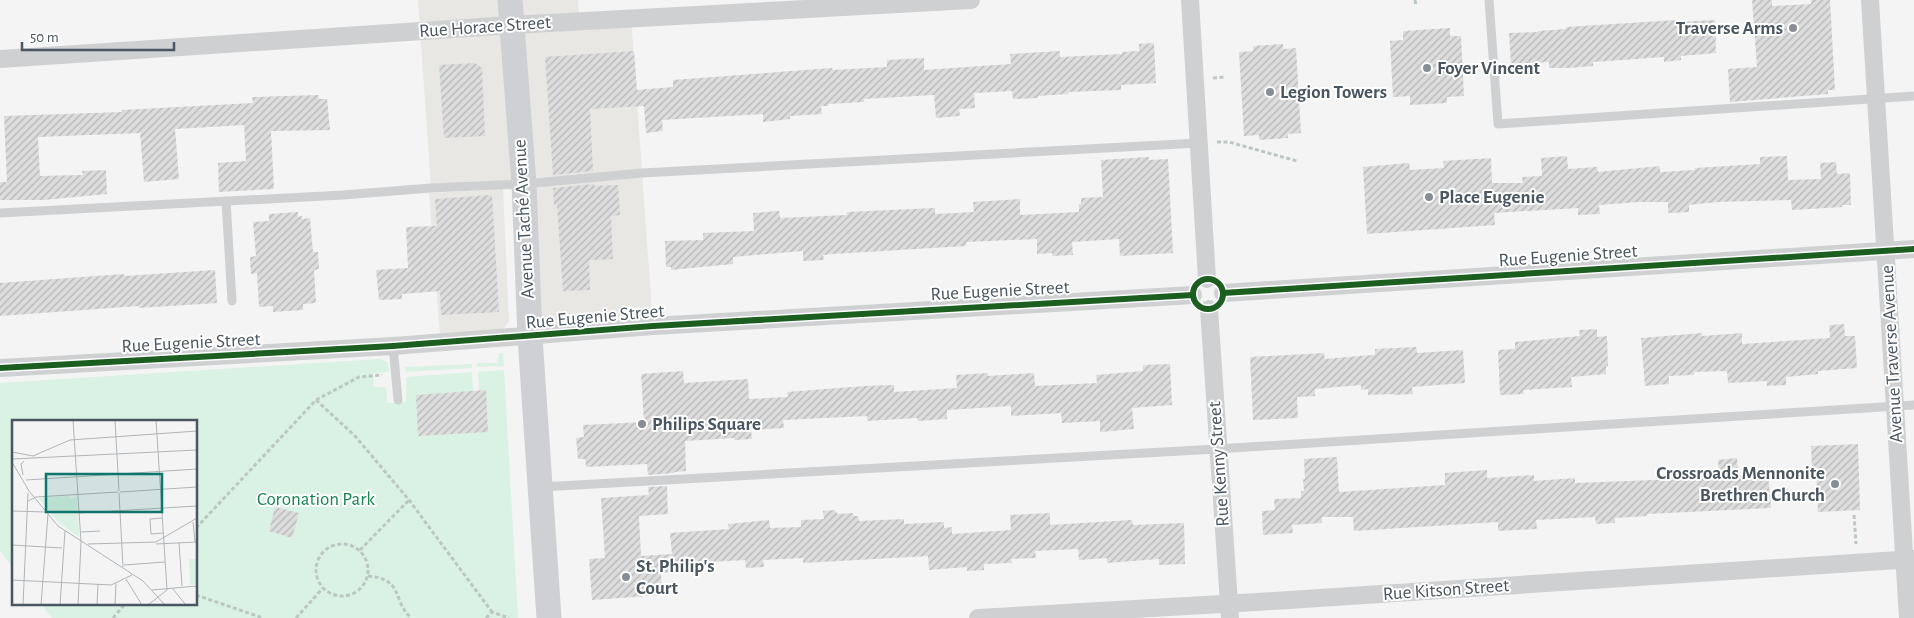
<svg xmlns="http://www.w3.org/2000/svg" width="1914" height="618" font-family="'Alegreya Sans',sans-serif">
<defs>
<pattern id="building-hatch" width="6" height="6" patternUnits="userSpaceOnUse" patternTransform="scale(1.25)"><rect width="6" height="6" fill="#ddddde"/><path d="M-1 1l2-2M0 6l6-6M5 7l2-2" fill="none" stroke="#b5b6b7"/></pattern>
</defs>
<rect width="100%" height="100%" fill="#f4f4f4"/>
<!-- commercial -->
<g fill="#e8e7e3">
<polygon points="418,0 578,0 580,21 631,18 653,326 530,337 524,184 431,188"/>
<polygon points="503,189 509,321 504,328 499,330 440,334 429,193"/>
</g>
<!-- green -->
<g fill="#d9f2e3">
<polygon points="499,353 503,353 504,366 477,367 477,363 497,363"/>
<polygon points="380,359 387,362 389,372 373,373 374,387 386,387 387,403 406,402 406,377 472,372 473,391 479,391 478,372 504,370 518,618 52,618 41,604 196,604 196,422 14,422 14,569 0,551 0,383"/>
<polygon points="472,364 472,368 406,372 405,367"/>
</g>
<!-- building -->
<g fill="url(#building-hatch)">
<polygon points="1752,0 1772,0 1772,6 1811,4 1811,0 1830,0 1835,90 1828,90 1828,94 1730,102 1728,69 1757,67"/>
<polygon points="1677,20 1677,22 1715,20 1716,53 1681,56 1681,60 1664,62 1664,57 1593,62 1593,66 1569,68 1549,68 1549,62 1511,64 1509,33 1538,32 1538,31 1566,29 1566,27"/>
<polygon points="1450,28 1450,36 1461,36 1464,96 1447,97 1447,103 1410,105 1410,96 1393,97 1390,41 1403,40 1403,31"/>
<polygon points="1154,43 1156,83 1121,85 1121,90 1068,92 1068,94 1038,96 1038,98 1013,99 1012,91 974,93 975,108 959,109 960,116 936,118 934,95 864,99 864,102 828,104 828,106 821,106 822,114 790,116 790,119 763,122 763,114 662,120 663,131 646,133 644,106 590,109 593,171 553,175 545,57 634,51 637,90 673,87 673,80 832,68 833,70 887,67 887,60 924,58 924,70 1011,64 1010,54 1060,51 1060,57 1122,54 1122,52 1139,51 1139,44"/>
<polygon points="1283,44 1283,49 1296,48 1301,133 1288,134 1288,138 1259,140 1259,135 1244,136 1239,52 1253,51 1253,46"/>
<polygon points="475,63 482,68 485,136 444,138 439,65"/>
<polygon points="318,95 319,99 327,99 330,130 271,131 274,189 219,192 218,163 246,161 244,125 175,129 179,179 144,182 140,133 38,137 40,176 83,175 82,171 106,170 107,194 43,200 0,200 0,182 7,182 4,116 122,112 122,110 253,103 252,97"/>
<polygon points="1567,156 1568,169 1597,167 1598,172 1660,166 1660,172 1695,170 1695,168 1760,164 1760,157 1787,156 1788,180 1821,179 1820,163 1836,162 1837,174 1850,173 1851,205 1842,205 1842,207 1792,210 1791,200 1718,202 1689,205 1689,212 1668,213 1668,202 1639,202 1599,205 1600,214 1578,215 1578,208 1494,213 1495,225 1367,234 1363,167 1409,163 1410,170 1444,168 1443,161 1491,158 1492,183 1523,183 1522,177 1542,176 1541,158"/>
<polygon points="1149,157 1149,160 1168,159 1173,253 1120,256 1119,239 1072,242 1073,255 1052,256 1052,253 1037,254 1037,239 966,242 966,246 833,254 823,255 824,260 803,261 803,251 733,257 733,264 671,270 671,267 666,267 665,241 703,240 703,233 754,231 753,213 779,211 780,218 847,215 847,212 935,208 935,214 974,212 973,202 1020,199 1020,215 1079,212 1079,204 1081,204 1081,198 1103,197 1101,160"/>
<polygon points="594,184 594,186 618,185 620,215 611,216 613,259 589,260 590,290 563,291 557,205 554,205 553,188"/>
<polygon points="492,195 499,312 441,315 440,291 402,294 402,299 379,300 376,270 408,268 406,227 437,226 435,199"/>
<polygon points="298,212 298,217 302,216 302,219 310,218 313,252 318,252 319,269 314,270 316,303 303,304 303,310 273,312 273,306 259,307 257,273 251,274 250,257 256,256 253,222 269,221 269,214"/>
<polygon points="215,270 217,303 139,308 139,306 0,316 0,283 124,274 124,276"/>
<polygon points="1844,324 1845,336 1855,336 1857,368 1818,371 1818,374 1786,377 1786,385 1767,386 1767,381 1728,383 1727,371 1694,372 1694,375 1669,376 1669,384 1645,386 1641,338 1702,333 1702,336 1742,333 1742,344 1830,338 1829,325"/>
<polygon points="1597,329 1597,337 1607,336 1608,366 1606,366 1606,374 1571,377 1572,387 1523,390 1524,394 1500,395 1498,350 1515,349 1515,342 1580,336 1579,330"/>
<polygon points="1416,347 1417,353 1463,350 1465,383 1412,387 1413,394 1394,395 1393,394 1368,395 1368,389 1361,390 1361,385 1315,389 1315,396 1297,397 1298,418 1253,420 1250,357 1324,353 1325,359 1359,356 1375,355 1375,349"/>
<polygon points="1170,364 1172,405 1132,408 1134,429 1100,432 1100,421 1062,423 1061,413 1011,416 1011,406 947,410 947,419 918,421 917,418 867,421 867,416 783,420 784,428 751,430 752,439 735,440 734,438 685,441 686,471 674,472 674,473 648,475 647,464 586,467 585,459 578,459 576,438 584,437 583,425 644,422 641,374 683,371 684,383 748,379 749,399 788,397 787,392 865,386 894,385 894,392 957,388 956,375 988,373 988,376 1034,373 1035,386 1097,383 1096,375 1143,371 1143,365"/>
<polygon points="486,390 488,432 418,436 416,395"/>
<polygon points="1858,444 1860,510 1818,512 1816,470 1812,470 1811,446"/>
<polygon points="1337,457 1339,492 1445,485 1445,473 1487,470 1487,478 1534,475 1534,481 1575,478 1575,483 1680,479 1680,477 1719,475 1718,460 1737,458 1738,475 1768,473 1771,508 1647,514 1647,516 1615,518 1615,523 1596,524 1595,517 1536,520 1537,529 1498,531 1498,522 1354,531 1353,517 1322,517 1322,523 1292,525 1293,533 1263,535 1262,511 1275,510 1274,499 1301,498 1301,491 1304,491 1303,479 1305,479 1304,459"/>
<polygon points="667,486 668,514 639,516 641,556 672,554 670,533 729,529 728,524 769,520 770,528 801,527 801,520 824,519 823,511 834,510 838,514 853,513 854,516 858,516 859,521 904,519 904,524 944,522 944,528 952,527 952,534 1011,530 1010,515 1050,513 1050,525 1132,520 1133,525 1184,523 1185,564 1159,565 1159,559 1107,563 1107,558 1079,560 1078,549 1035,551 1036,558 1011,559 1012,563 984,564 984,570 967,571 967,567 929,570 928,556 803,563 803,558 763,560 764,567 746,568 745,560 695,563 695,571 661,573 662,595 592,600 589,559 605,558 601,498 649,495 648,487"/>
<polygon points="275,507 299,513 292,538 269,531"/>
</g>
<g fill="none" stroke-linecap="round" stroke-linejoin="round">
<!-- path -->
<g stroke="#bcc7c4" stroke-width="3" stroke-dasharray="4 2.5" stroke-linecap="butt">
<polyline points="1415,0 1416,5"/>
<polyline points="1213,78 1225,77"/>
<polyline points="1217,142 1229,142 1297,161"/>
<polyline points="316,400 355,436 409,500 492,612"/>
<polyline points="1854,515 1856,544"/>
<polyline points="196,528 316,400 359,377 382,375"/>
<circle cx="342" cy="570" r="26"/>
<polyline points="360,550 409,500"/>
<path d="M368,576c36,3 24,24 43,42"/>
<polyline points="196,595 263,618"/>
<polyline points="113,618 125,604"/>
<polyline points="296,618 323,588"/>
<polyline points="486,618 492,612 509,618"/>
</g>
<!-- lane -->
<g stroke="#ced0d2" stroke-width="9">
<polyline points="1489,0 1498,124 1914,96"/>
<polyline points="226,201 232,301"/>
<polyline points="0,213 343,195 431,188 524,184 642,173 1199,143"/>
<polyline points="393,346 398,400"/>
<polyline points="541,487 1217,449 1914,405"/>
</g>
<!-- street -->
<g stroke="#ced0d2" stroke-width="18">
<polyline points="1190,0 1207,279"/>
<polyline points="1870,0 1908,618"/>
<polyline points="0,59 512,25 971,0"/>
<polyline points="1223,293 1914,249"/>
<polyline points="1209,309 1230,618"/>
<polyline points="0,368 393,346 653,326 1193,295"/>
<polyline points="978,618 1257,602 1914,559"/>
</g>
<!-- secondary -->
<polyline stroke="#ced0d4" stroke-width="25" points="510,0 524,184 530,337 549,618"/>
<!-- cycleway casing -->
<g stroke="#fff" stroke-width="9">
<g id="cycleway">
<circle cx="1208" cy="294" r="15"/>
<polyline points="1223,293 1914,249"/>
<polyline points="0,368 393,346 653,326 1193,295"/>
</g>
</g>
<!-- cycleway -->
<use href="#cycleway" stroke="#1b5e20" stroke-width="6"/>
</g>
<!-- markers -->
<g fill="#868d94" stroke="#fff" stroke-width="2">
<circle cx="1793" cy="28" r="5"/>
<circle cx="1427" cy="68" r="5"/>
<circle cx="1270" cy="92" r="5"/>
<circle cx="1429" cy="197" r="5"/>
<circle cx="642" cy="424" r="5"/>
<circle cx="1835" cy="484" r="5"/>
<circle cx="626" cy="577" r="5"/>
</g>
<g text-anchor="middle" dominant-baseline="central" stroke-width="4" stroke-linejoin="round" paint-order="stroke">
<!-- street labels -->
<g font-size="19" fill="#4a5661" stroke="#fff">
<text transform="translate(485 27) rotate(-4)">Rue Horace Street</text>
<text transform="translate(524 219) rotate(-93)">Avenue Taché Avenue</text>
<text transform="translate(1568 256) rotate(-4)">Rue Eugenie Street</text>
<text transform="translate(1000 291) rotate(-3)">Rue Eugenie Street</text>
<text transform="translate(595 317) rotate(-5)">Rue Eugenie Street</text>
<text transform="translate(191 343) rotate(-3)">Rue Eugenie Street</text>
<text transform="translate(1892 354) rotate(-93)">Avenue Traverse Avenue</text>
<text transform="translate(1219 464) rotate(-94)">Rue Kenny Street</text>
<text transform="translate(1446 590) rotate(-4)">Rue Kitson Street</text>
</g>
<!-- poi labels -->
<g font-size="19" font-weight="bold" fill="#4a5661" stroke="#fff" text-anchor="start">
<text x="1783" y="28" text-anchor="end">Traverse Arms</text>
<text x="1437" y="68">Foyer Vincent</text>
<text x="1280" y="92">Legion Towers</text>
<text x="1439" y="197">Place Eugenie</text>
<text x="652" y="424">Philips Square</text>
<text x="1825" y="473" text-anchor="end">Crossroads Mennonite<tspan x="1825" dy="22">Brethren Church</tspan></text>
<text x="636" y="566">St. Philip's<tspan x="636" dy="22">Court</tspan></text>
</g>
<!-- park labels -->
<g font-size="19" fill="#17864f" stroke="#fff">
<text x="316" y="499">Coronation Park</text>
</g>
</g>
<!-- overview -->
<g transform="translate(12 420)">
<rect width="185" height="185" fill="#f4f4f4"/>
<path d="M57,76l1,3 7,-3 2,41 -22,-16 -18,-23zM177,139h8v25l-7,1z" fill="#d9f2e3"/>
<path fill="none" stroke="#b0b5b9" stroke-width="1" d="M61,0l8,122 -3,63M103,0l4,71M0,32l21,4 37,-16 127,-9M0,39l185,-9M0,42l17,29 29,35 85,55 22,24M11,55l-2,-11 3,-3M14,60l171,-11M108,72l77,-5M107,73l4,74M16,81l8,-4 82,-5M0,91l33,1M67,93l118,-7M150,98l-12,1 1,15 12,-1M181,102l2,20M69,112l19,-1M167,123l3,43M76,124l68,-2 41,-24M144,124l41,-2M0,125l50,3M112,145l41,-3M114,159l16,26M0,160l99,5 21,-10M161,169l13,16M140,170l45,-4M11,185l5,-112M29,185l7,-91M48,185l5,-74M85,185l1,-21M103,185l1,-22M136,185l19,-15 -11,-170"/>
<path fill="#0f766e" fill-opacity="0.15" stroke="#0f766e" stroke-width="2.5" d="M34,54h116v38h-116z"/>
<rect width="185" height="185" fill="none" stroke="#4a5661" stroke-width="2.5"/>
</g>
<!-- scale -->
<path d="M22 42v8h152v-8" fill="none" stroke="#4a5661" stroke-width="2.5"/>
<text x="30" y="42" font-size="15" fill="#4a5661" stroke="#ffffff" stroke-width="4" paint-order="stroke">50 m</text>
</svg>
